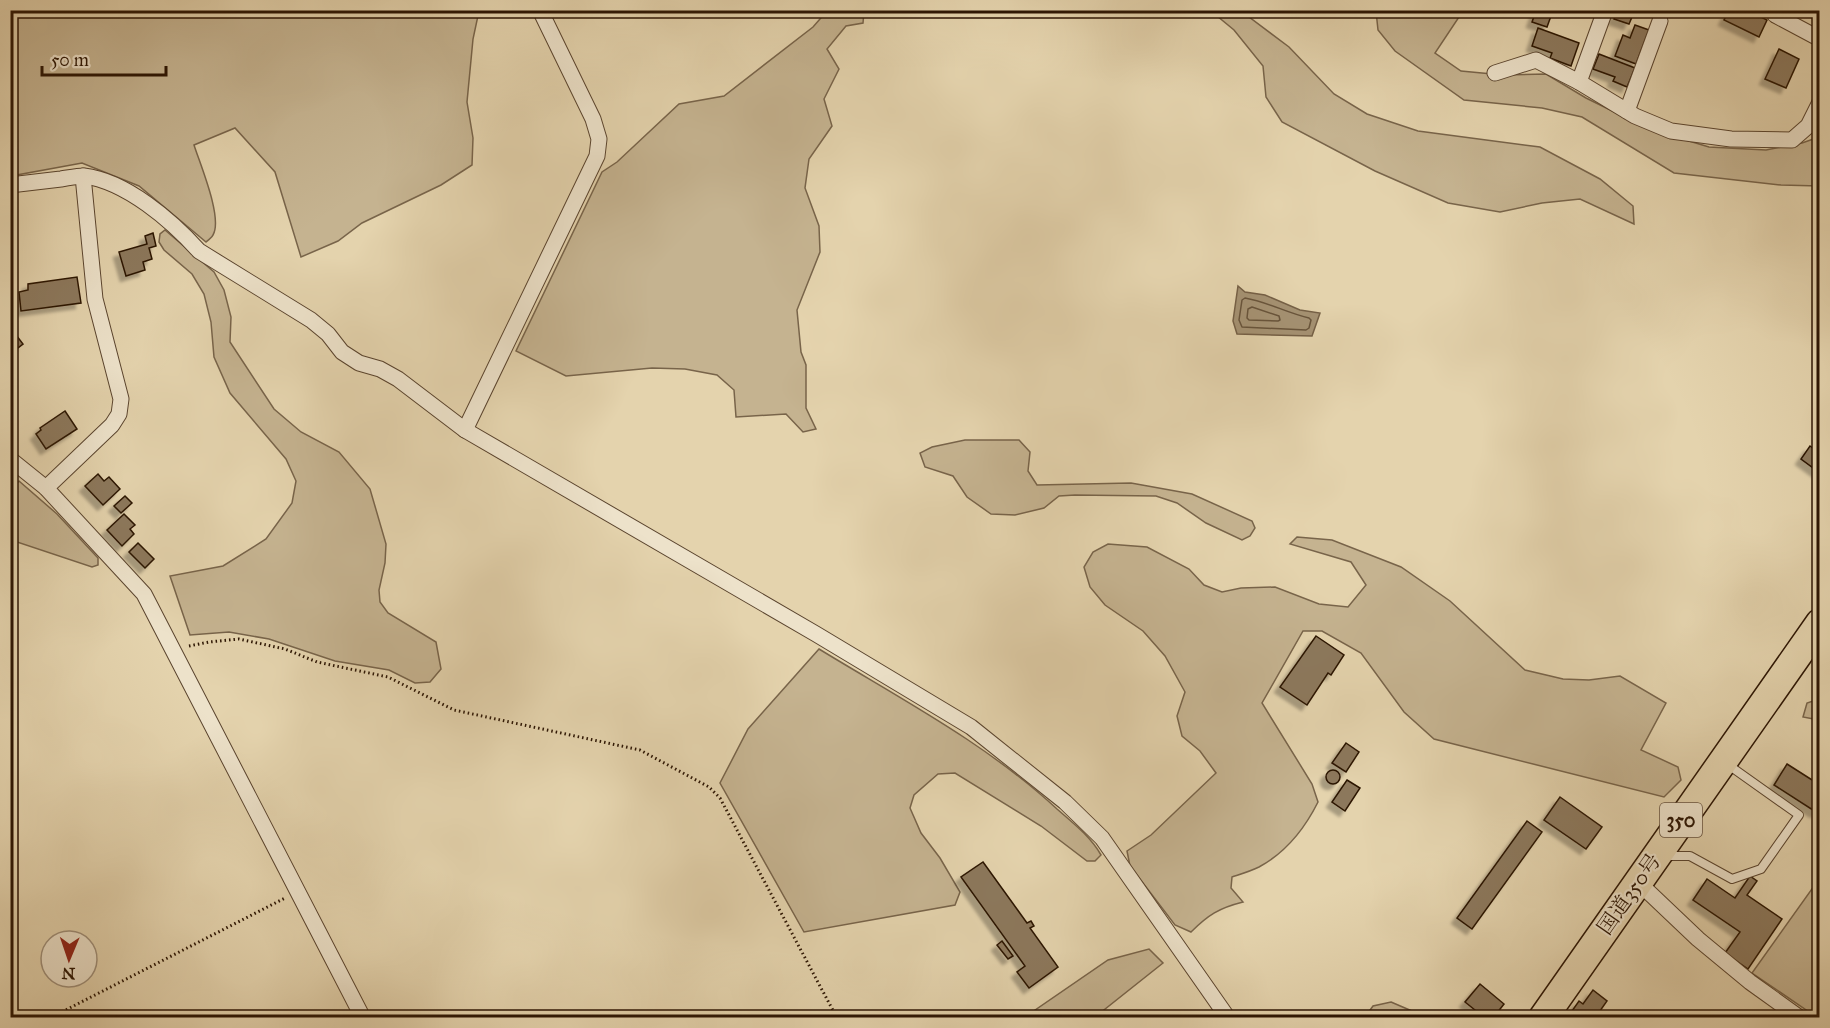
<svg xmlns="http://www.w3.org/2000/svg" width="1830" height="1028" font-family="'IM FELL Great Primer','Noto Serif JP',serif">
<defs>
<filter id="shadow"><feDropShadow dx="-5.5" dy="5.5" stdDeviation="1.5" flood-color="#0004"/></filter>
</defs>
<rect width="100%" height="100%" fill="#e4d3ad"/>
<filter id="stains"><feTurbulence type="fractalNoise" baseFrequency=".00333" numOctaves="4"/><feColorMatrix values="0 0 0 0 .2 0 0 0 0 .09 0 0 0 0 .02 0 0 0 .5 -.17"/></filter>
<radialGradient id="worn" r=".72"><stop offset=".6" stop-color="#630" stop-opacity="0"/><stop offset="1" stop-color="#630" stop-opacity=".3"/></radialGradient>
<!-- green -->
<g fill="#c5b390" stroke="#78644a" stroke-width="1.5">
<path d="M11,10l468,1 -6,28 -6,63 6,36 -1,27 -31,20 -79,38 -24,18 -37,16 -26,-85 -40,-44 -41,17c6,19 29,73 19,90 -1,3 -4,4 -7,7l-67,-56 -57,-23 -71,13z"/>
<polygon points="827,11 864,11 863,23 846,26 827,49 839,69 824,99 832,126 809,159 805,188 819,226 820,252 797,310 801,352 806,365 806,408 816,429 803,432 786,414 736,417 734,390 717,375 685,369 652,368 566,376 516,351 602,172 617,162 679,104 724,96 813,27"/>
<polygon points="1211,11 1241,11 1289,47 1334,94 1367,114 1418,131 1540,147 1600,179 1633,206 1634,224 1580,199 1542,203 1500,212 1448,203 1375,171 1282,122 1266,97 1263,66 1234,30"/>
<polygon points="1376,11 1463,11 1435,53 1461,71 1503,75 1546,74 1586,98 1649,129 1709,147 1766,150 1802,143 1819,137 1819,186 1781,185 1674,173 1582,117 1542,108 1464,100 1395,51 1378,30"/>
<polygon points="165,230 214,272 224,290 231,317 230,342 274,409 301,432 339,452 370,489 386,544 385,563 379,590 380,602 388,613 436,642 441,669 430,682 415,683 389,670 335,661 269,639 229,632 190,635 170,576 223,566 266,539 292,503 296,481 286,459 230,393 214,357 211,322 204,294 192,274 164,250 159,242 160,234"/>
<polygon points="965,440 1019,440 1030,452 1028,471 1037,485 1131,483 1192,494 1252,521 1255,528 1250,536 1242,540 1206,523 1177,503 1156,496 1075,495 1059,496 1044,508 1015,515 991,514 967,497 953,476 925,467 920,453 932,447"/>
<polygon points="19,481 57,514 98,558 98,565 92,567 11,540 11,490"/>
<path d="M1297,537l35,3 69,27 49,34 75,69 38,9 26,1 31,-4 46,27 -25,47 37,17 3,13 -17,17 -230,-58 -30,-27 -43,-59 -39,-22h-19l-41,72 50,81 6,18c-13,26 -33,51 -59,65 -8,4 -18,7 -27,10l-1,11 12,14c-24,6 -35,13 -52,30l-16,-7 -45,-59 -3,-15 24,-16 65,-62 -16,-22 -18,-15 -5,-20 8,-24 -20,-36 -22,-25 -38,-26 -15,-18 -6,-20 9,-15 15,-8 39,3 42,22 15,16 18,7 19,-4 34,-1 44,17 29,3 18,-22 -15,-23 -61,-18z"/>
<path d="M819,649c82,50 168,95 238,160 16,14 33,27 44,46l-6,6h-8l-46,-35 -86,-53 -17,1 -24,21 -4,13 11,25 19,25 20,34 -5,13 -151,27 -84,-149 28,-54z"/>
<polygon points="1819,699 1819,720 1803,717 1807,703"/>
<polygon points="1819,879 1820,1017 1818,1018 1752,973"/>
<polygon points="1149,949 1163,963 1095,1017 1025,1017 1108,960"/>
<polygon points="1391,1002 1426,1017 1365,1017 1373,1006"/>
</g>
<!-- water -->
<polygon fill="#a59273" stroke="#756046" stroke-width="1.5" points="1238,286 1245,292 1265,295 1300,310 1320,313 1312,336 1237,334 1233,321"/>
<g fill="none" stroke-linecap="round" stroke-linejoin="round">
<!-- shore -->
<g stroke="#68543b" stroke-width="1.5">
<path d="M1245,298c23,4 42,15 64,20l2,2 -2,8 -3,2 -64,-3 -3,-7 3,-20z"/>
<polygon points="1252,307 1279,316 1280,320 1278,321 1249,320 1247,318 1248,309"/>
</g>
</g>
<!-- building -->
<g fill="#8c785b" stroke="#2c1503" stroke-width="1.5" filter="url(#shadow)">
<polygon points="1617,10 1635,10 1629,24 1614,19"/>
<polygon points="1729,10 1747,10 1767,20 1759,37 1724,20"/>
<polygon points="1536,11 1551,16 1547,27 1532,22"/>
<polygon points="1635,25 1649,30 1636,64 1615,56 1623,35 1630,38"/>
<polygon points="1538,28 1579,43 1571,66 1550,58 1552,53 1532,46"/>
<polygon points="1779,49 1799,59 1786,88 1765,79"/>
<polygon points="1599,54 1635,68 1627,87 1613,81 1615,77 1593,69"/>
<polygon points="153,233 156,246 149,248 152,259 143,262 145,270 126,276 119,252 147,244 145,236"/>
<polygon points="77,277 81,303 21,311 19,292 28,290 28,284"/>
<polygon points="10,327 23,344 10,354"/>
<polygon points="65,411 77,429 46,449 36,434 41,430 40,428"/>
<polygon points="1810,446 1820,453 1820,473 1801,459"/>
<polygon points="98,474 104,481 109,477 120,489 103,505 85,486"/>
<polygon points="125,496 132,503 121,513 114,506"/>
<polygon points="124,514 135,525 130,529 134,534 122,546 107,530"/>
<polygon points="138,543 154,559 145,568 129,552"/>
<polygon points="1316,636 1344,655 1331,675 1328,673 1307,705 1280,687"/>
<polygon points="1346,743 1359,752 1346,772 1332,763"/>
<polygon points="1787,764 1820,785 1820,809 1816,812 1774,785"/>
<circle cx="1333" cy="777" r="7"/>
<polygon points="1347,780 1360,788 1345,811 1332,802"/>
<polygon points="1560,797 1602,827 1586,849 1544,820"/>
<polygon points="1527,821 1542,832 1472,929 1457,918"/>
<polygon points="983,862 1027,923 1031,921 1034,926 1030,928 1058,967 1029,988 1017,972 1025,966 961,877"/>
<polygon points="1750,876 1757,881 1747,895 1782,919 1748,969 1725,953 1740,932 1693,900 1707,879 1735,898"/>
<polygon points="1002,941 1013,956 1008,959 997,945"/>
<polygon points="1480,984 1504,1004 1493,1018 1485,1018 1465,1002"/>
<polygon points="1593,990 1607,1001 1595,1018 1567,1018 1579,1001 1583,1004"/>
</g>
<g fill="none" stroke-linecap="round" stroke-linejoin="round">
<!-- lane casing -->
<g stroke="#5a442e" stroke-width="10">
<polyline id="lane" points="1666,854 1670,856 1690,856 1732,879 1761,869 1799,815 1727,764"/>
</g>
<!-- street casing -->
<g stroke="#5a442e" stroke-width="17">
<g id="street">
<polyline points="1775,15 1820,39"/>
<polyline points="1495,73 1536,60 1579,82 1635,116 1671,131 1731,139 1792,140 1808,126 1820,102"/>
<polyline points="1579,82 1603,16"/>
<polyline points="1627,111 1660,21"/>
<path d="M10,185c17,-2 34,-4 51,-6 7,-1 16,-3 23,-3 42,5 88,45 115,75l112,69 17,14 14,18 17,11 21,6 18,10 67,51 351,204 155,93 94,75 37,36 126,180"/>
<polyline points="465,430 597,156 599,139 593,119 540,10"/>
<polyline points="10,459 46,488 144,594 363,1018"/>
<polyline points="46,488 112,425 119,414 121,399 95,299 83,176"/>
<polyline points="1638,882 1698,939 1750,982 1800,1018"/>
</g>
</g>
<!-- highway casing -->
<g stroke="#2c1503" stroke-width="31">
<polyline id="highway" points="1543,1018 1820,623"/>
</g>
<!-- path -->
<g stroke="#2c1503" stroke-width="3" stroke-dasharray="1.5 3" stroke-linecap="butt">
<polyline points="189,646 209,642 239,639 285,649 317,662 388,677 454,710 640,750 709,787 720,798 837,1018"/>
<polyline points="50,1018 285,898"/>
</g>
<!-- lane -->
<use href="#lane" stroke="#ede2ca" stroke-width="8"/>
<!-- street -->
<use href="#street" stroke="#ede2ca" stroke-width="15"/>
<!-- highway -->
<use href="#highway" stroke="#e4d3ad" stroke-width="28"/>
</g>
<g text-anchor="middle" dominant-baseline="central" stroke-width="4.5" stroke-linejoin="round" paint-order="stroke">
<!-- shield labels -->
<rect fill="#ede2ca" stroke="#66523f" stroke-width="1.5" x="1660" y="803" width="42" height="34" rx="4.5"/>
<g font-size="20" font-weight="bold" fill="#2c1503">
<text x="1681" y="820">350</text>
</g>
<!-- street labels -->
<g font-size="21" fill="#2c1503" stroke="#ede2ca">
<text transform="translate(1629 894) rotate(-55)">国道350号</text>
</g>
</g>
<!-- margin -->
<rect width="1830" height="1028" fill="none" stroke="#e4d3ad" stroke-width="36"/>
<rect x="12" y="12" width="1806" height="1004" fill="none" stroke="#2c1503" stroke-width="3"/>
<rect x="18" y="18" width="1794" height="992" fill="none" stroke="#2c1503" stroke-width="1.5"/>
<!-- north arrow -->
<g transform="translate(69 959) rotate(182)"><circle r="28" fill="#ede2ca" stroke="#a0907a" stroke-width="1.5"/>
<path d="M0-4.5L10 22L0 15L-10 22Z" fill="#8f2418"/>
<text y="-9" font-size="16" font-weight="bold" text-anchor="middle" fill="#2c1503">N</text>
</g>
<!-- scale -->
<path d="M42 66v9h124v-9" fill="none" stroke="#2c1503" stroke-width="3"/>
<text x="51" y="66" font-size="18" fill="#2c1503" stroke="#ede2ca" stroke-width="4.5" paint-order="stroke">50 m</text>
<rect width="100%" height="100%" filter="url(#stains)"/>
<rect width="100%" height="100%" fill="url(#worn)"/>
</svg>
